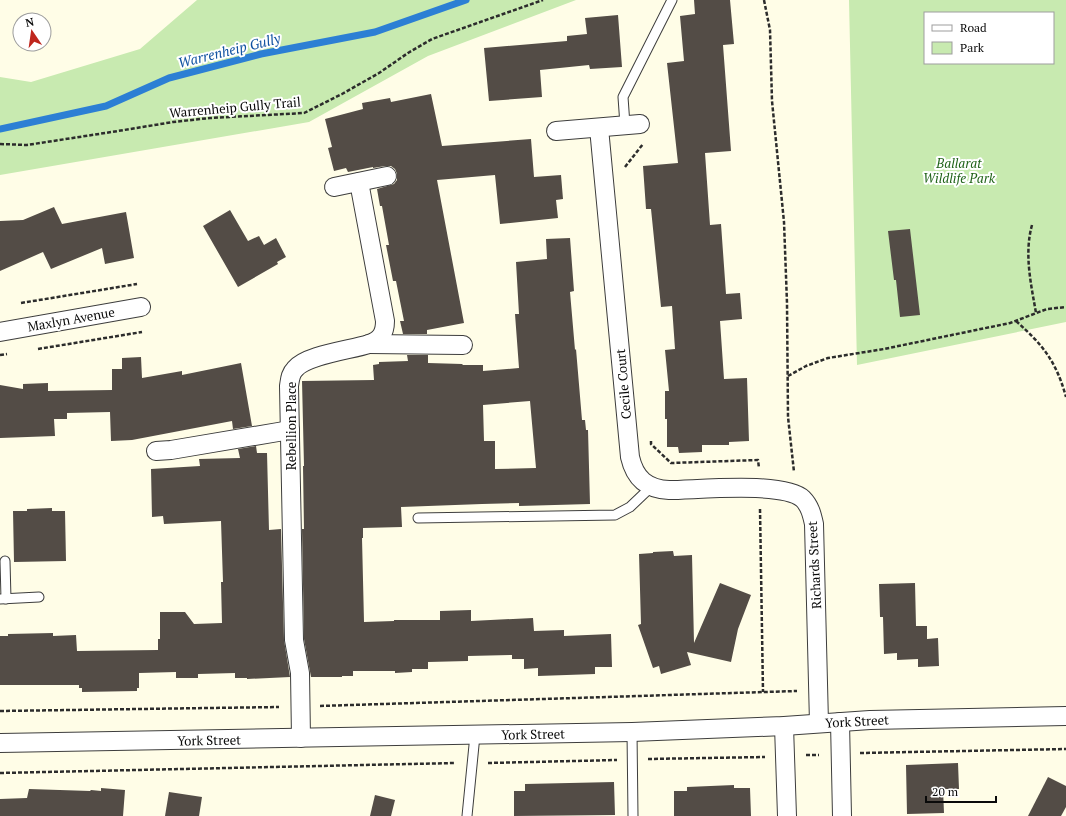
<svg xmlns="http://www.w3.org/2000/svg" width="1066" height="816" font-family="'PT Serif',serif">
<rect width="100%" height="100%" fill="#fffde7"/>
<!-- green -->
<g fill="#c8eab0" fill-rule="evenodd">
<polygon points="197,0 576,0 428,56 309,122 0,175 0,77 31,82 140,49"/>
<path d="M849,0h217v322l-209,43zM925,13h128v50h-128z"/>
</g>
<g fill="none" stroke-linecap="round" stroke-linejoin="round">
<!-- stream -->
<polyline stroke="#2c7fd4" stroke-width="7" points="0,129 106,106 169,78 261,54 375,32 466,0"/>
</g>
<!-- building -->
<g fill="#534c46" fill-rule="evenodd">
<polygon points="694,0 730,0 734,44 723,45 731,151 705,153 710,225 721,224 726,294 740,293 742,319 720,321 724,379 747,378 749,441 729,442 729,445 702,445 702,452 679,453 678,447 667,447 667,419 665,419 665,391 669,391 665,350 675,349 672,306 661,307 651,209 646,209 643,166 678,163 667,63 684,61 680,16 695,14"/>
<polygon points="618,15 622,67 590,69 589,65 540,70 542,97 489,101 484,48 567,41 567,36 587,34 585,18"/>
<polygon points="431,94 442,146 531,139 534,177 561,175 563,199 556,200 558,218 500,224 495,175 437,180 464,323 427,330 427,334 403,334 400,321 404,321 396,281 393,281 386,245 389,245 382,206 380,206 377,189 394,184 397,180 397,174 395,169 391,166 385,166 373,168 373,167 348,172 346,168 334,171 328,148 332,147 325,119 363,109 362,103 390,98 391,102"/>
<polygon points="54,207 62,224 126,212 134,258 105,264 102,248 51,269 43,252 0,271 0,221 23,220"/>
<polygon points="230,210 248,241 259,236 264,245 276,238 286,257 277,262 278,264 238,287 203,226"/>
<polygon points="910,229 920,315 900,317 896,280 894,280 888,231"/>
<path d="M570,238l4,53 -4,1 5,58 1,-1 6,71h3l1,10h2l2,74 -71,2v-3l-37,1 -81,3 1,20 -39,1v10h-1l2,84 30,-1v-1h46v-9l31,-1v11l62,-3 1,13 30,-1v6l47,-2 1,33h-17v7l-57,2v-8l-14,1v-10h-12v-4l-44,1v5l-40,1v7h-16v3l-17,1v-2h-42v5h-11v1h-31l-7,-38 -2,-110h2l-1,-63h1l-2,-85 72,-1 -1,-15 6,-1v-2l29,-1 -1,-6h21v8l34,1 1,1h20v6l36,-3 -4,-54h4l-3,-52 31,-3 -1,-20zM530,401l6,67 -41,1v-28h-11l-1,-36z"/>
<polygon points="141,357 142,378 182,371 182,375 241,363 252,426 233,429 232,421 132,440 111,441 110,412 67,413 67,419 54,419 55,436 0,438 0,385 23,389 23,384 48,383 48,391 112,390 112,369 122,369 122,358"/>
<polygon points="256,446 257,453 267,453 269,530 281,529 284,640 290,677 247,679 247,678 235,678 235,673 198,674 198,678 176,678 176,672 139,673 139,688 137,688 137,691 82,692 82,688 79,688 79,685 0,685 0,636 8,636 8,634 53,633 53,636 76,635 77,651 158,650 158,639 160,639 160,612 185,612 194,624 222,623 221,582 223,582 221,521 164,524 163,516 152,517 151,469 200,466 199,459 240,458 238,449"/>
<polygon points="52,508 52,511 65,511 66,561 14,562 13,511 27,511 27,509"/>
<polygon points="673,551 674,556 692,555 694,643 720,583 751,595 738,629 731,662 687,652 691,665 661,674 659,666 653,668 638,625 641,624 639,554 653,553 653,552"/>
<polygon points="915,583 916,626 927,626 927,639 938,638 939,666 918,667 918,659 897,660 897,653 884,654 883,617 880,617 879,584"/>
<polygon points="958,763 959,789 943,789 944,813 907,814 906,765"/>
<polygon points="1048,777 1066,786 1066,807 1061,816 1028,816"/>
<polygon points="614,782 615,815 514,816 514,791 525,791 525,784"/>
<polygon points="734,785 734,788 750,788 751,816 674,816 674,791 687,791 687,787"/>
<polygon points="101,788 125,790 123,816 0,816 0,799 27,798 29,789 90,791 91,790 101,791"/>
<polygon points="169,792 202,797 199,816 165,816"/>
<polygon points="375,795 395,800 391,816 370,816"/>
</g>
<g fill="none" stroke-linecap="round" stroke-linejoin="round">
<!-- lane casing -->
<g stroke="#3d3d3d" stroke-width="11">
<g id="lane">
<polyline points="625,125 623,97 672,0"/>
<polyline points="418,518 615,515 630,507 651,487"/>
<polyline points="5,561 6,599"/>
<polyline points="0,599 39,597"/>
<polyline points="632,732 633,816"/>
<polyline points="467,816 475,735"/>
</g>
</g>
<!-- street casing -->
<g stroke="#3d3d3d" stroke-width="20">
<g id="street">
<path d="M599,128l31,329c5,22 17,32 39,33 28,0 115,-9 134,9 7,7 9,16 11,25l5,199"/>
<polyline points="556,131 640,124"/>
<polyline points="334,187 387,176"/>
<polyline points="0,332 141,307"/>
<polyline points="369,344 463,345"/>
<polyline points="156,451 171,450 290,430"/>
<polyline points="840,722 842,816"/>
<polyline points="784,726 787,816"/>
<path d="M301,738l-1,-65 -6,-33 -5,-254c1,-6 1,-12 6,-17 11,-14 56,-19 74,-25 12,-4 16,-11 16,-23l-26,-139"/>
<polyline points="0,743 632,732 784,726 870,720 1066,716"/>
</g>
</g>
<!-- path -->
<g stroke="#2c2c2c" stroke-width="2.5" stroke-dasharray="4 2" stroke-linecap="butt">
<polyline points="764,0 770,30 772,101 784,222 787,303 788,417 794,472"/>
<polyline points="0,144 27,145 118,131 173,122 210,118 304,113 342,94 379,73 408,53 432,39 543,0"/>
<polyline points="625,167 643,144"/>
<path d="M1032,225c-8,29 -1,59 4,88"/>
<polyline points="21,303 137,284"/>
<path d="M1016,321c27,24 40,40 50,76"/>
<polyline points="38,349 142,332"/>
<polyline points="0,355 7,354"/>
<polyline points="788,376 806,366 828,358 884,349 1010,323 1047,309 1066,307"/>
<polyline points="651,441 651,444 671,463 758,460 759,468"/>
<polyline points="760,509 763,692"/>
<polyline points="320,706 797,691"/>
<polyline points="0,711 279,707"/>
<polyline points="860,753 1066,749"/>
<polyline points="806,755 819,755"/>
<polyline points="648,759 765,757"/>
<polyline points="488,763 617,760"/>
<polyline points="0,773 455,763"/>
</g>
<!-- lane -->
<use href="#lane" stroke="#fff" stroke-width="9"/>
<!-- street -->
<use href="#street" stroke="#fff" stroke-width="18"/>
</g>
<g text-anchor="middle" dominant-baseline="central" stroke-width="4" stroke-linejoin="round" paint-order="stroke">
<!-- street labels -->
<g font-size="13" fill="#0a0a0a" stroke="#fff">
<text transform="translate(235 107) rotate(-5)">Warrenheip Gully Trail</text>
<text transform="translate(71 319) rotate(-10)">Maxlyn Avenue</text>
<text transform="translate(623 384) rotate(-95)">Cecile Court</text>
<text transform="translate(291 426) rotate(-90)">Rebellion Place</text>
<text transform="translate(814 565) rotate(-93)">Richards Street</text>
<text transform="translate(857 721) rotate(-3)">York Street</text>
<text transform="translate(533 734) rotate(-1)">York Street</text>
<text transform="translate(209 740) rotate(-1)">York Street</text>
</g>
<!-- park labels -->
<g font-size="13" font-style="italic" fill="#206319" stroke="#fff">
<text x="959" y="163">Ballarat<tspan x="959" dy="15">Wildlife Park</tspan></text>
</g>
<!-- water labels -->
<g font-size="14" font-style="italic" fill="#0f51a0" stroke="#fff">
<text transform="translate(229 50) rotate(-14)">Warrenheip Gully</text>
</g>
</g>
<!-- legend -->
<rect x="924" y="12" width="130" height="52" fill="#ffffff" stroke="#9d9d9d"/>
<rect x="932" y="25" width="20" height="6" fill="#ffffff" stroke="#9d9d9d"/>
<text x="960" y="32" font-size="12" fill="#0a0a0a">Road</text>
<rect x="932" y="42" width="20" height="12" fill="#c8eab0" stroke="#9d9d9d"/>
<text x="960" y="52" font-size="12" fill="#0a0a0a">Park</text>
<!-- north arrow -->
<g transform="translate(32 32) rotate(347)"><circle r="19" fill="#ffffff" stroke="#9d9d9d"/>
<path d="M0-3L7 15L0 10L-7 15Z" fill="#bf261d"/>
<text y="-6" font-size="11" font-weight="bold" text-anchor="middle" fill="#0a0a0a">N</text>
</g>
<!-- scale -->
<path d="M926 796v6h70v-6" fill="none" stroke="#0a0a0a" stroke-width="2"/>
<text x="932" y="796" font-size="12" fill="#0a0a0a" stroke="#ffffff" stroke-width="3" paint-order="stroke">20 m</text>
</svg>
